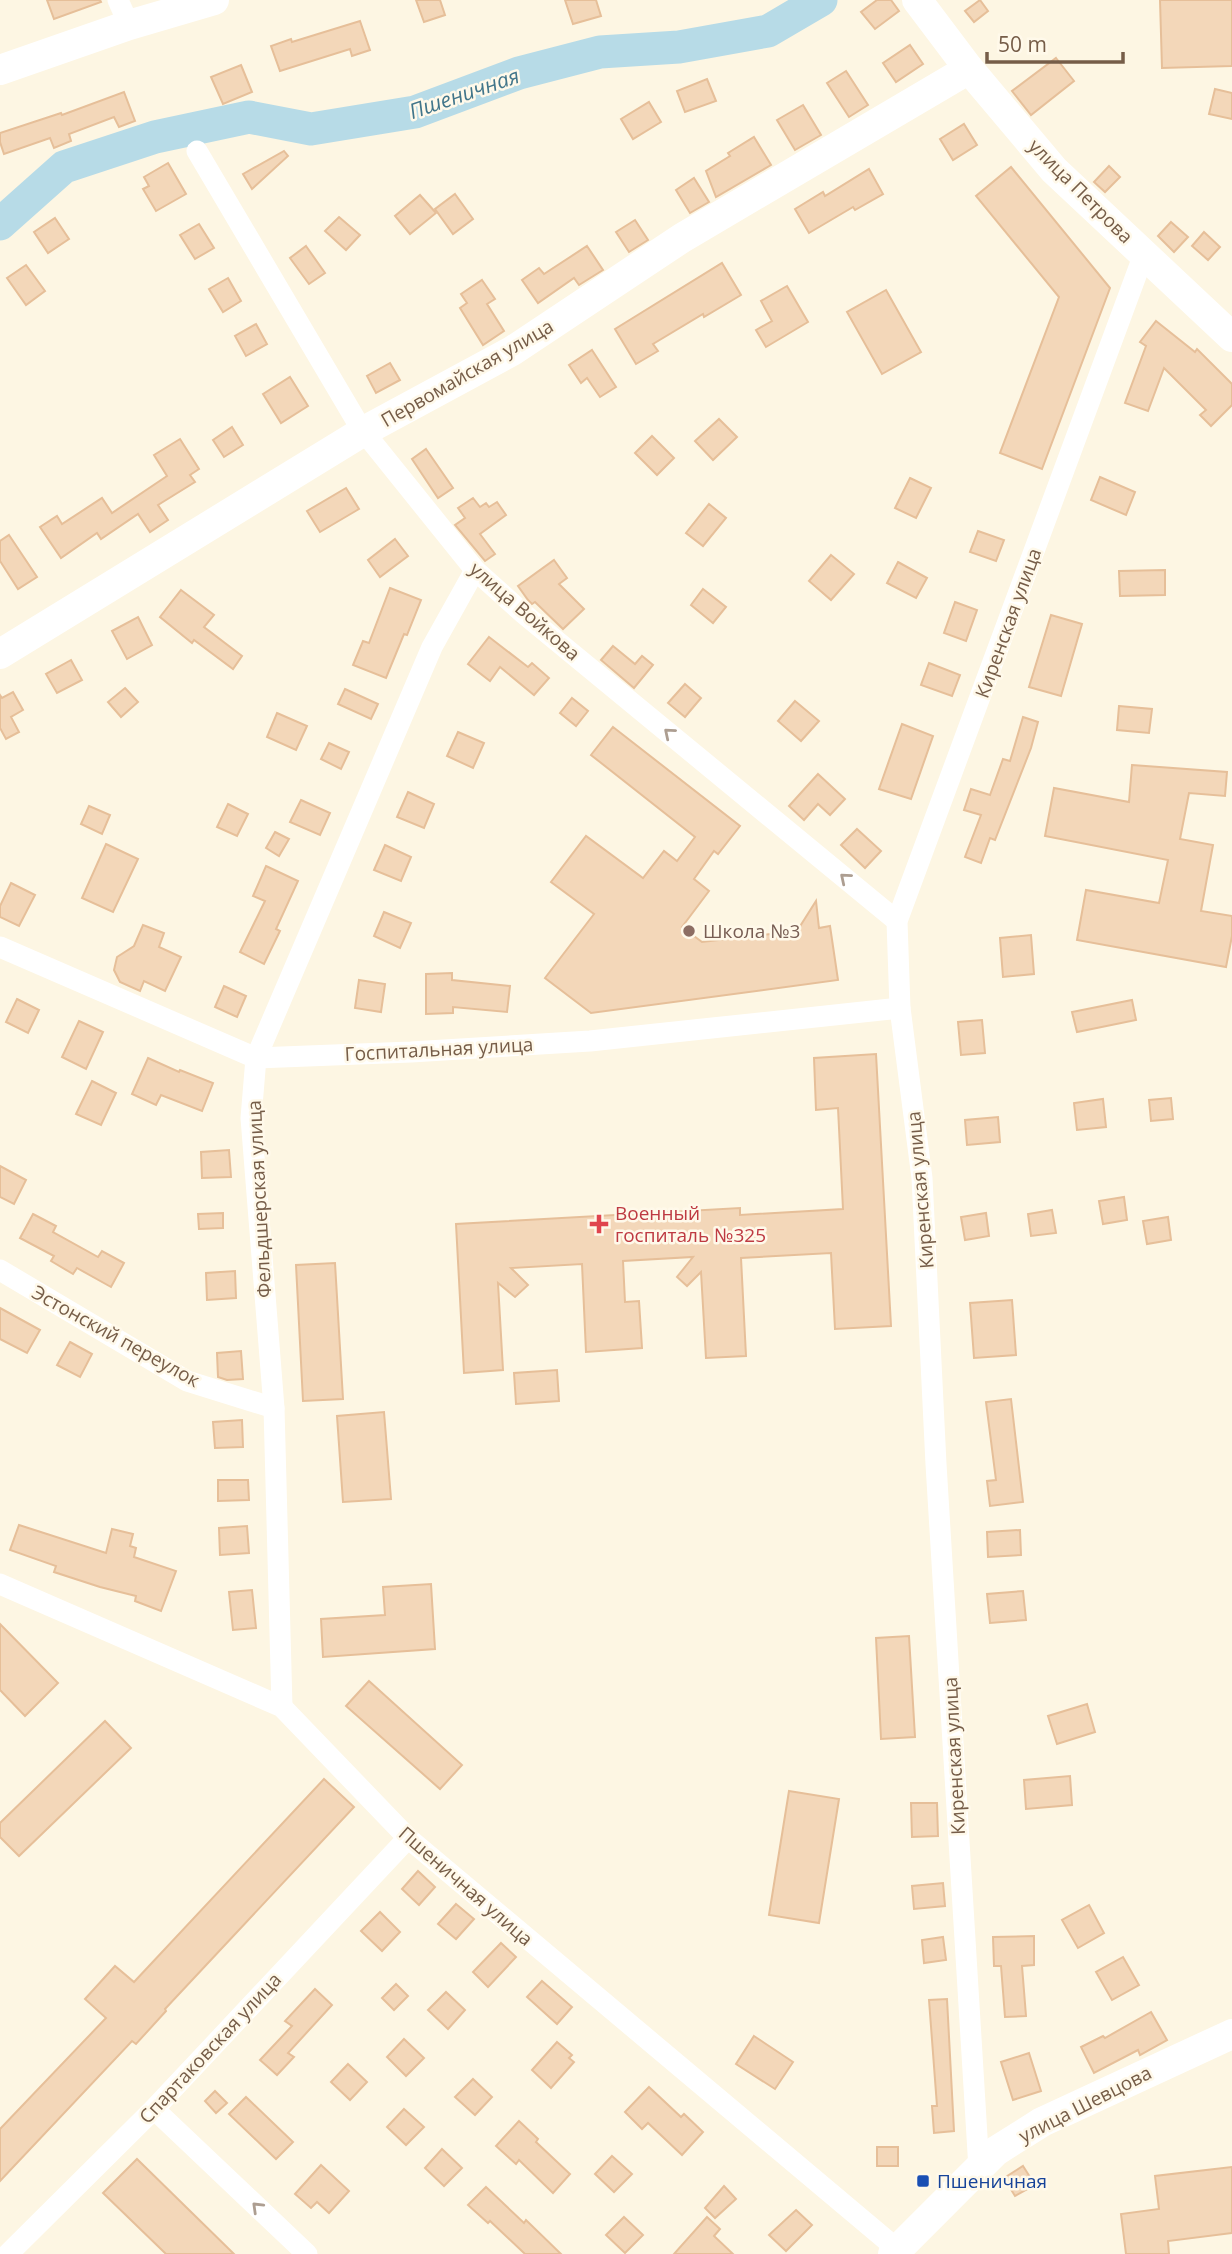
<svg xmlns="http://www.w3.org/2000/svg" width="1232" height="2254" font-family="'Open Sans',sans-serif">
<rect width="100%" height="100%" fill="#fdf6e3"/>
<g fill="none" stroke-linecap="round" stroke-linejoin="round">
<!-- river -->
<polyline stroke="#b7dbe7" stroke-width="33" points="0,224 64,167 155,137 249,117 311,129 415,112 519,73 600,52 679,47 768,31 821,0"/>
</g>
<!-- building -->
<g fill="#f3d7b9" stroke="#e6bf99" stroke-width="2">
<polygon points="47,0 100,0 101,2 54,19"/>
<polygon points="416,0 440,0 445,15 424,22"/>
<polygon points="565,0 596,0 601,16 573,24"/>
<polygon points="877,0 891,0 899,11 875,29 861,12"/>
<polygon points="980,0 988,11 974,22 965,11"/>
<polygon points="1160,0 1232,0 1232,66 1162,68"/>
<polygon points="360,21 370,50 352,56 350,49 280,71 271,46 291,39 292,42"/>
<polygon points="910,45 923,64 896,82 883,63"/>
<polygon points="1056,58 1074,81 1031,115 1012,91"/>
<polygon points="241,65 252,92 223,104 211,77"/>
<polygon points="846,71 868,105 849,117 827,83"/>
<polygon points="707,79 716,101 685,112 677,91"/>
<polygon points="1215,89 1232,93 1232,119 1209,114"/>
<polygon points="124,92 135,121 119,127 114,117 69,134 71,141 54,148 50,138 4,154 0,142 0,133 61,113 62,115"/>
<polygon points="649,102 661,122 633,139 621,119"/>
<polygon points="803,105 821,135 795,150 777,120"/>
<polygon points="964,124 977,145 953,160 940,139"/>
<polygon points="754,137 771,165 716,197 706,171 730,156 728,153"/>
<polygon points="284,151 288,156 252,189 243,174"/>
<polygon points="168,163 186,194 156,211 143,189 149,186 144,177"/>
<polygon points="1109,166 1120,177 1105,192 1094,182"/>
<polygon points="1011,167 1110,288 1042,469 1000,453 1059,297 976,196"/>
<polygon points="869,169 883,194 855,210 853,207 809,233 795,209 823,192 825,196"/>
<polygon points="694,178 709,202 690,213 676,190"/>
<polygon points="455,194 473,219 453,234 435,209"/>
<polygon points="420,195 436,213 410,234 395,216"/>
<polygon points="339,217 360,235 346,250 325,231"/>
<polygon points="55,218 69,239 48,253 34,232"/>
<polygon points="635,220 648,240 629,252 616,232"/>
<polygon points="1171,222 1188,237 1174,252 1158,236"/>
<polygon points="199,224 214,248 195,259 180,235"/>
<polygon points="1204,232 1220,247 1208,260 1192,246"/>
<polygon points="306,246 325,273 309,284 290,258"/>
<polygon points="587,246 603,270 579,285 574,278 538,303 522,280 539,268 544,274"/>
<polygon points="722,263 741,295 704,317 703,314 653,344 658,351 636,364 615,329"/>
<polygon points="26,265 45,291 26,305 7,278"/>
<polygon points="228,278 241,301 223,312 209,289"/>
<polygon points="482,280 495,299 487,304 504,331 483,345 460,308 467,303 461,294"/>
<polygon points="787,286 808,322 766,347 756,330 772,321 761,301"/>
<polygon points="886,290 921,352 882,374 847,312"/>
<polygon points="1156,321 1195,352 1197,349 1232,384 1232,405 1211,426 1200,415 1206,410 1164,368 1148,411 1125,403 1146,346 1140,342"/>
<polygon points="256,324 267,344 246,356 235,336"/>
<polygon points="592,350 616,387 600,397 587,378 581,383 569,365"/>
<polygon points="390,363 400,380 376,393 367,376"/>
<polygon points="290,377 308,406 281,423 263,394"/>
<polygon points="719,419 737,437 713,460 695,441"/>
<polygon points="232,427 243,445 224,457 213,440"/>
<polygon points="652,436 674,458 657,475 635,453"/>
<polygon points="180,439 199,469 190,475 195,482 158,505 168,520 150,532 138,514 101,539 97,533 61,558 40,527 57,516 62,524 102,498 112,513 167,476 154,455"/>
<polygon points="426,449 453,488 438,498 412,459"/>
<polygon points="1100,477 1135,492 1126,515 1091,500"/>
<polygon points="910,478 931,488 916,518 895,508"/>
<polygon points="346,488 359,509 320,532 307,511"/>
<polygon points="473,498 480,507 486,503 489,507 497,502 506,515 480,534 495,554 485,561 455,525 465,518 458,508"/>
<polygon points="709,504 726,518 703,546 686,533"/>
<polygon points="978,531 1004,540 996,561 970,552"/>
<polygon points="9,535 37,577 18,589 0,561 0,541"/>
<polygon points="395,539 408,556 380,577 368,560"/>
<polygon points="831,555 854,574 831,600 809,581"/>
<polygon points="554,560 567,578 559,584 584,609 563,629 535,602 532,604 528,600 518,586"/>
<polygon points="898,562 927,578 916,598 887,583"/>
<polygon points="1165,570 1165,595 1120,596 1119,571"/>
<polygon points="390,588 421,600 407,635 404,634 386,678 353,665 363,641 369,643"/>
<polygon points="703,589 726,607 713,623 691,605"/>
<polygon points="181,590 214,615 204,627 242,656 233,669 194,640 192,643 160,617"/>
<polygon points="955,602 977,610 966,641 944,633"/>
<polygon points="1051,615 1082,624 1061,696 1029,687"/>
<polygon points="138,617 152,645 127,659 112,631"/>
<polygon points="489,637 528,667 532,663 549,678 534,695 500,667 490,681 468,664"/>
<polygon points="613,646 635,664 642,656 653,665 634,688 601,660"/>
<polygon points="71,660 82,680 57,693 46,674"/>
<polygon points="929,663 960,675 952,696 921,685"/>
<polygon points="685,684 701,698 685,717 668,703"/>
<polygon points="125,688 138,702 121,717 108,702"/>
<polygon points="345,689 378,704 371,719 338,704"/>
<polygon points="13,692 23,710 11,717 19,732 6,739 0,728 0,695 2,698"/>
<polygon points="572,698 588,711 576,726 560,713"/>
<polygon points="795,701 819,721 801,741 778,721"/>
<polygon points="1119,706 1152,709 1149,733 1117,730"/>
<polygon points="277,713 307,726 296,750 267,737"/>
<polygon points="1023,717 1038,722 1031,748 995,840 990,838 981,863 965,857 981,815 964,810 971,789 990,795 1003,759 1010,761"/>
<polygon points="902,724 933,736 911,799 879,789"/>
<polygon points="613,727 740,826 718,854 714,851 694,879 709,891 682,927 702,942 797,931 816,901 819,928 830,926 838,980 591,1013 545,978 594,914 551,882 586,836 643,878 664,851 677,861 695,837 591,755"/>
<polygon points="458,732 484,743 473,768 447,756"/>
<polygon points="329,743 349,752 341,769 321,759"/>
<polygon points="1132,765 1227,772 1225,796 1189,793 1180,839 1213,845 1201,911 1232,916 1232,936 1226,967 1077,940 1086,890 1159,903 1168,860 1045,836 1054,788 1129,802"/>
<polygon points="818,774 845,799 830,815 818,804 804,820 789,806"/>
<polygon points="408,792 434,804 424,828 397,817"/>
<polygon points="301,800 330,813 320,835 290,822"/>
<polygon points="228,804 248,814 237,836 217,827"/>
<polygon points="89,806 110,815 102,834 81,824"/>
<polygon points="857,829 881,851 865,868 841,845"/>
<polygon points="275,832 289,839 279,856 266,848"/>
<polygon points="106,844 138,859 113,912 82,898"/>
<polygon points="385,845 411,857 401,881 374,870"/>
<polygon points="266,866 298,881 276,929 280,931 264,964 240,952 265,901 253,896"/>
<polygon points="11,883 35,895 19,926 0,917 0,906"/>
<polygon points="384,912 411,923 400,948 374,936"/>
<polygon points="143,925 164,933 159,947 181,957 165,991 144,981 140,991 120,982 114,970 117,957 134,946"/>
<polygon points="1031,935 1034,974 1003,977 1000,938"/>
<polygon points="452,973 452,980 510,986 507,1012 453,1007 453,1013 426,1014 426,974"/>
<polygon points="359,980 385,984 381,1012 355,1008"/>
<polygon points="224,986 246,996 237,1017 215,1007"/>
<polygon points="17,999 39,1010 28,1033 6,1022"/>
<polygon points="1132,1000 1136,1020 1077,1032 1072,1012"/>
<polygon points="982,1020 985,1053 961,1055 958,1022"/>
<polygon points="79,1021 103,1032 86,1069 62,1057"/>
<polygon points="876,1054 891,1326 835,1329 831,1253 741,1258 746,1356 706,1358 701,1272 687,1286 677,1277 693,1257 623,1261 625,1302 639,1301 642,1348 586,1352 582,1264 511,1268 528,1285 515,1297 498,1283 503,1370 464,1373 456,1224 740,1208 740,1215 843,1209 838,1108 816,1110 814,1058"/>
<polygon points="148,1058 179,1072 180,1070 213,1083 202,1111 161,1095 156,1105 132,1094"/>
<polygon points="92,1081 116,1093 101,1125 76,1114"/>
<polygon points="1171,1098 1173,1119 1151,1121 1149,1100"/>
<polygon points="1103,1099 1106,1127 1077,1130 1074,1103"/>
<polygon points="998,1117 1000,1142 967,1145 965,1120"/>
<polygon points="229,1150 231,1177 202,1178 201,1152"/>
<polygon points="0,1166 26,1180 14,1204 0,1197"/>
<polygon points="1124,1197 1127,1220 1103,1224 1099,1201"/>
<polygon points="1052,1210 1056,1233 1031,1236 1028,1214"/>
<polygon points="223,1213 223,1228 199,1229 198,1214"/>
<polygon points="986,1213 989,1236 965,1240 961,1217"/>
<polygon points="33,1214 56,1226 53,1232 98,1257 102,1251 124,1263 111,1287 77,1268 73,1274 51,1261 54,1256 20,1238"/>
<polygon points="1168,1217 1171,1240 1147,1244 1143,1221"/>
<polygon points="335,1263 343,1399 303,1401 296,1265"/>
<polygon points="235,1271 236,1298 207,1300 206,1273"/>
<polygon points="1012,1300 1016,1355 974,1358 970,1303"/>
<polygon points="0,1308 40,1330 27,1353 0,1339"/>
<polygon points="70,1342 92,1354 80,1377 57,1365"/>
<polygon points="241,1351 243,1379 227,1380 218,1377 217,1353"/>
<polygon points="557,1370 559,1401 516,1404 514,1373"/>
<polygon points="1011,1399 1023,1502 990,1506 987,1481 996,1480 986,1402"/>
<polygon points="384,1412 391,1499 343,1502 337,1416"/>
<polygon points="242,1420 243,1447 215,1448 213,1422"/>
<polygon points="218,1480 248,1480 249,1500 218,1501"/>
<polygon points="19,1525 106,1553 112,1529 133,1534 130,1546 136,1548 134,1557 176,1571 161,1611 135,1601 136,1596 100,1587 54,1572 56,1566 10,1550"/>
<polygon points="247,1526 249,1553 220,1555 219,1528"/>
<polygon points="1020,1530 1021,1555 988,1557 987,1532"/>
<polygon points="431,1584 435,1649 323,1657 321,1619 385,1615 383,1587"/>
<polygon points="252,1590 256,1628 233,1630 229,1592"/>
<polygon points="1023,1591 1026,1620 990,1623 987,1594"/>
<polygon points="0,1624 58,1683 25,1716 0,1690"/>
<polygon points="909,1636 915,1737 881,1739 876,1638"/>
<polygon points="369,1681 462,1765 440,1789 346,1706"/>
<polygon points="1087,1704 1095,1732 1057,1744 1048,1716"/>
<polygon points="105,1721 131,1748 19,1856 0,1837 0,1823"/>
<polygon points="1070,1776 1072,1805 1026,1809 1024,1780"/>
<polygon points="324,1779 354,1807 165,2009 166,2011 136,2044 132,2041 0,2181 0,2129 106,2018 85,1999 115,1966 134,1982"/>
<polygon points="789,1791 839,1799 819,1923 769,1915"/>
<polygon points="911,1803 937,1803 938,1836 912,1837"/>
<polygon points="418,1871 435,1887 419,1905 402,1889"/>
<polygon points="943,1883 945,1906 914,1909 912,1886"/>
<polygon points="456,1904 474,1919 456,1939 438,1924"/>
<polygon points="1089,1905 1104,1933 1078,1948 1062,1920"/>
<polygon points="380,1912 400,1932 382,1951 361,1931"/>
<polygon points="1034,1936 1034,1965 1022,1966 1026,2016 1005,2017 1001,1966 994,1966 993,1937"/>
<polygon points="943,1937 946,1960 924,1963 922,1940"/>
<polygon points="501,1943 516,1957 488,1987 473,1972"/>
<polygon points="1123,1957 1139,1985 1112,2000 1096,1972"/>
<polygon points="542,1981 572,2007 557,2024 527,1997"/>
<polygon points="396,1984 408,1996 394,2010 382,1998"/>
<polygon points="315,1989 332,2005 288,2053 294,2057 277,2075 260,2060 292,2026 285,2021"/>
<polygon points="446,1992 465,2010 448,2029 428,2010"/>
<polygon points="947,1999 954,2131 934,2133 932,2106 937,2106 929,2000"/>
<polygon points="1151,2012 1167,2040 1140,2055 1138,2050 1094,2073 1081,2047 1103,2036 1105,2038"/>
<polygon points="754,2036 793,2062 775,2089 736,2064"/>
<polygon points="404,2039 424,2058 406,2076 387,2057"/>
<polygon points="557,2042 572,2055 569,2058 574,2062 551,2088 532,2070"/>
<polygon points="1029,2053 1041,2091 1013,2100 1001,2062"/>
<polygon points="348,2064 367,2082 350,2100 331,2082"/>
<polygon points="473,2079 492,2097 475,2115 455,2097"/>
<polygon points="649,2087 681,2117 684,2114 703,2132 682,2155 648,2123 642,2129 625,2112"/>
<polygon points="215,2091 227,2103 216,2113 205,2101"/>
<polygon points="246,2097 293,2142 276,2159 229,2114"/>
<polygon points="404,2109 424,2127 406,2145 387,2127"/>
<polygon points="519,2121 538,2139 536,2142 570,2174 553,2193 519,2160 516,2164 496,2146"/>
<rect x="877" y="2147" width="21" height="19"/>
<polygon points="442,2149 462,2168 444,2186 425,2168"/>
<polygon points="612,2156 632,2174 614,2192 595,2174"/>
<polygon points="137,2159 234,2254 166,2254 103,2193"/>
<polygon points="321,2165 349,2191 329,2213 317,2202 311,2208 295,2194"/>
<polygon points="1023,2166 1035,2185 1015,2196 1004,2178"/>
<polygon points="1232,2167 1232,2233 1168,2241 1169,2254 1126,2254 1121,2214 1159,2209 1155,2176"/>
<polygon points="724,2186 736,2199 715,2218 705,2208"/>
<polygon points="486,2187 524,2223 526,2220 561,2254 525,2254 490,2221 488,2223 468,2205"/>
<polygon points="796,2210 812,2225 786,2251 769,2235"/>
<polygon points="624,2217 643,2235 625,2253 606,2235"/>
<polygon points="707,2217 720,2229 714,2236 733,2254 674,2254"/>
</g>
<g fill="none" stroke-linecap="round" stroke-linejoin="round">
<!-- street -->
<g stroke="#fff" stroke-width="21">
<polyline points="118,0 129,25"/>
<polyline points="197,151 360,427 475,570 524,614 897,921"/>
<polyline points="0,947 256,1058 411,1052 590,1041 900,1008"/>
<polyline points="0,1270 187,1381 274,1408"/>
<polyline points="0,1584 282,1707 408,1838 897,2249"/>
<polyline points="282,1707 274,1408 251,1118 256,1058 432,647 475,570"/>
<polyline points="154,2109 307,2254"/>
<polyline points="979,2169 936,1464 922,1178 900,1008 897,921 1144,254"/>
<polyline points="8,2254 154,2109 408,1838"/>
</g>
<!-- secondary -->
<g stroke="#fff" stroke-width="30">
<polyline points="917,0 969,69 1054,170 1232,337"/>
<polyline points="0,70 129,25 214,0"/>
<polyline points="0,654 364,431 512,351 682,238 969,69"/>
<polyline points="893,2254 996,2151 1042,2122 1232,2034"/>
</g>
</g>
<!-- one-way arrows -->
<defs><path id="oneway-chevron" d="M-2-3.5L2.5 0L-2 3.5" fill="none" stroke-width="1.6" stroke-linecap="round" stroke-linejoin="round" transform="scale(1.75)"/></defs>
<g stroke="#ad9e91">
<use href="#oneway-chevron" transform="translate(669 733) rotate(-140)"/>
<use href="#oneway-chevron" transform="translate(845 878) rotate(-140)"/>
<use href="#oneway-chevron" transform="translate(257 2207) rotate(-136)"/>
</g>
<!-- markers -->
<circle fill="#8d6e63" stroke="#fff9ea" stroke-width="2.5" cx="689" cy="931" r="7"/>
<path fill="#e0444e" stroke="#fff9ea" stroke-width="2.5" d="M595.5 1213.5h7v7h7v7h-7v7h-7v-7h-7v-7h7z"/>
<rect fill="#1a4fb4" stroke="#fff9ea" stroke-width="2.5" x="916" y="2174" width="14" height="14" rx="3.5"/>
<g text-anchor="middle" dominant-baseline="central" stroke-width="5" stroke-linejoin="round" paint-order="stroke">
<!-- street labels -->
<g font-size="19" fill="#765d48" stroke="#fff9ea">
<text transform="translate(1081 191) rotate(45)">улица Петрова</text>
<text transform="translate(467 373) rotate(-30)">Первомайская улица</text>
<text transform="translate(525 611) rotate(41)">улица Войкова</text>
<text transform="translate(1008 623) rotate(-70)">Киренская улица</text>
<text transform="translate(439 1049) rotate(-3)">Госпитальная улица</text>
<text transform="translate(920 1190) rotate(-95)">Киренская улица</text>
<text transform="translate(259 1199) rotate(-93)">Фельдшерская улица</text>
<text transform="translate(116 1336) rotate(29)">Эстонский переулок</text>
<text transform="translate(954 1756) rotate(-93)">Киренская улица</text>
<text transform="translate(466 1886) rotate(41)">Пшеничная улица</text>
<text transform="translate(210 2048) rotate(-47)">Спартаковская улица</text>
<text transform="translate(1085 2104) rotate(-27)">улица Шевцова</text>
</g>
<!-- education labels -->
<g font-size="19" fill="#785e54" stroke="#fff9ea" text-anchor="start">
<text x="703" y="931">Школа №3</text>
</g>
<!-- health labels -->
<g font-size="19" fill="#be3a42" stroke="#fff9ea" text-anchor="start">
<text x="615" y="1213">Военный<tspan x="615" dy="22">госпиталь №325</tspan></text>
</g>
<!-- transit labels -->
<g font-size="19" fill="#164399" stroke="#fff9ea" text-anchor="start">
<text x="937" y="2181">Пшеничная</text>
</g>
<!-- water labels -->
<g font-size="21" font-style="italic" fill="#41758a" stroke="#fff9ea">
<text transform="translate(464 93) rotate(-19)">Пшеничная</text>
</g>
</g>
<!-- scale -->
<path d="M987 52v10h136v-10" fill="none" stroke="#765d48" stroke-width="3.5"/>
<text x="998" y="52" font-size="21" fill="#765d48" stroke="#fff9ea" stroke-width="5" paint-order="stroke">50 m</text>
</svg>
